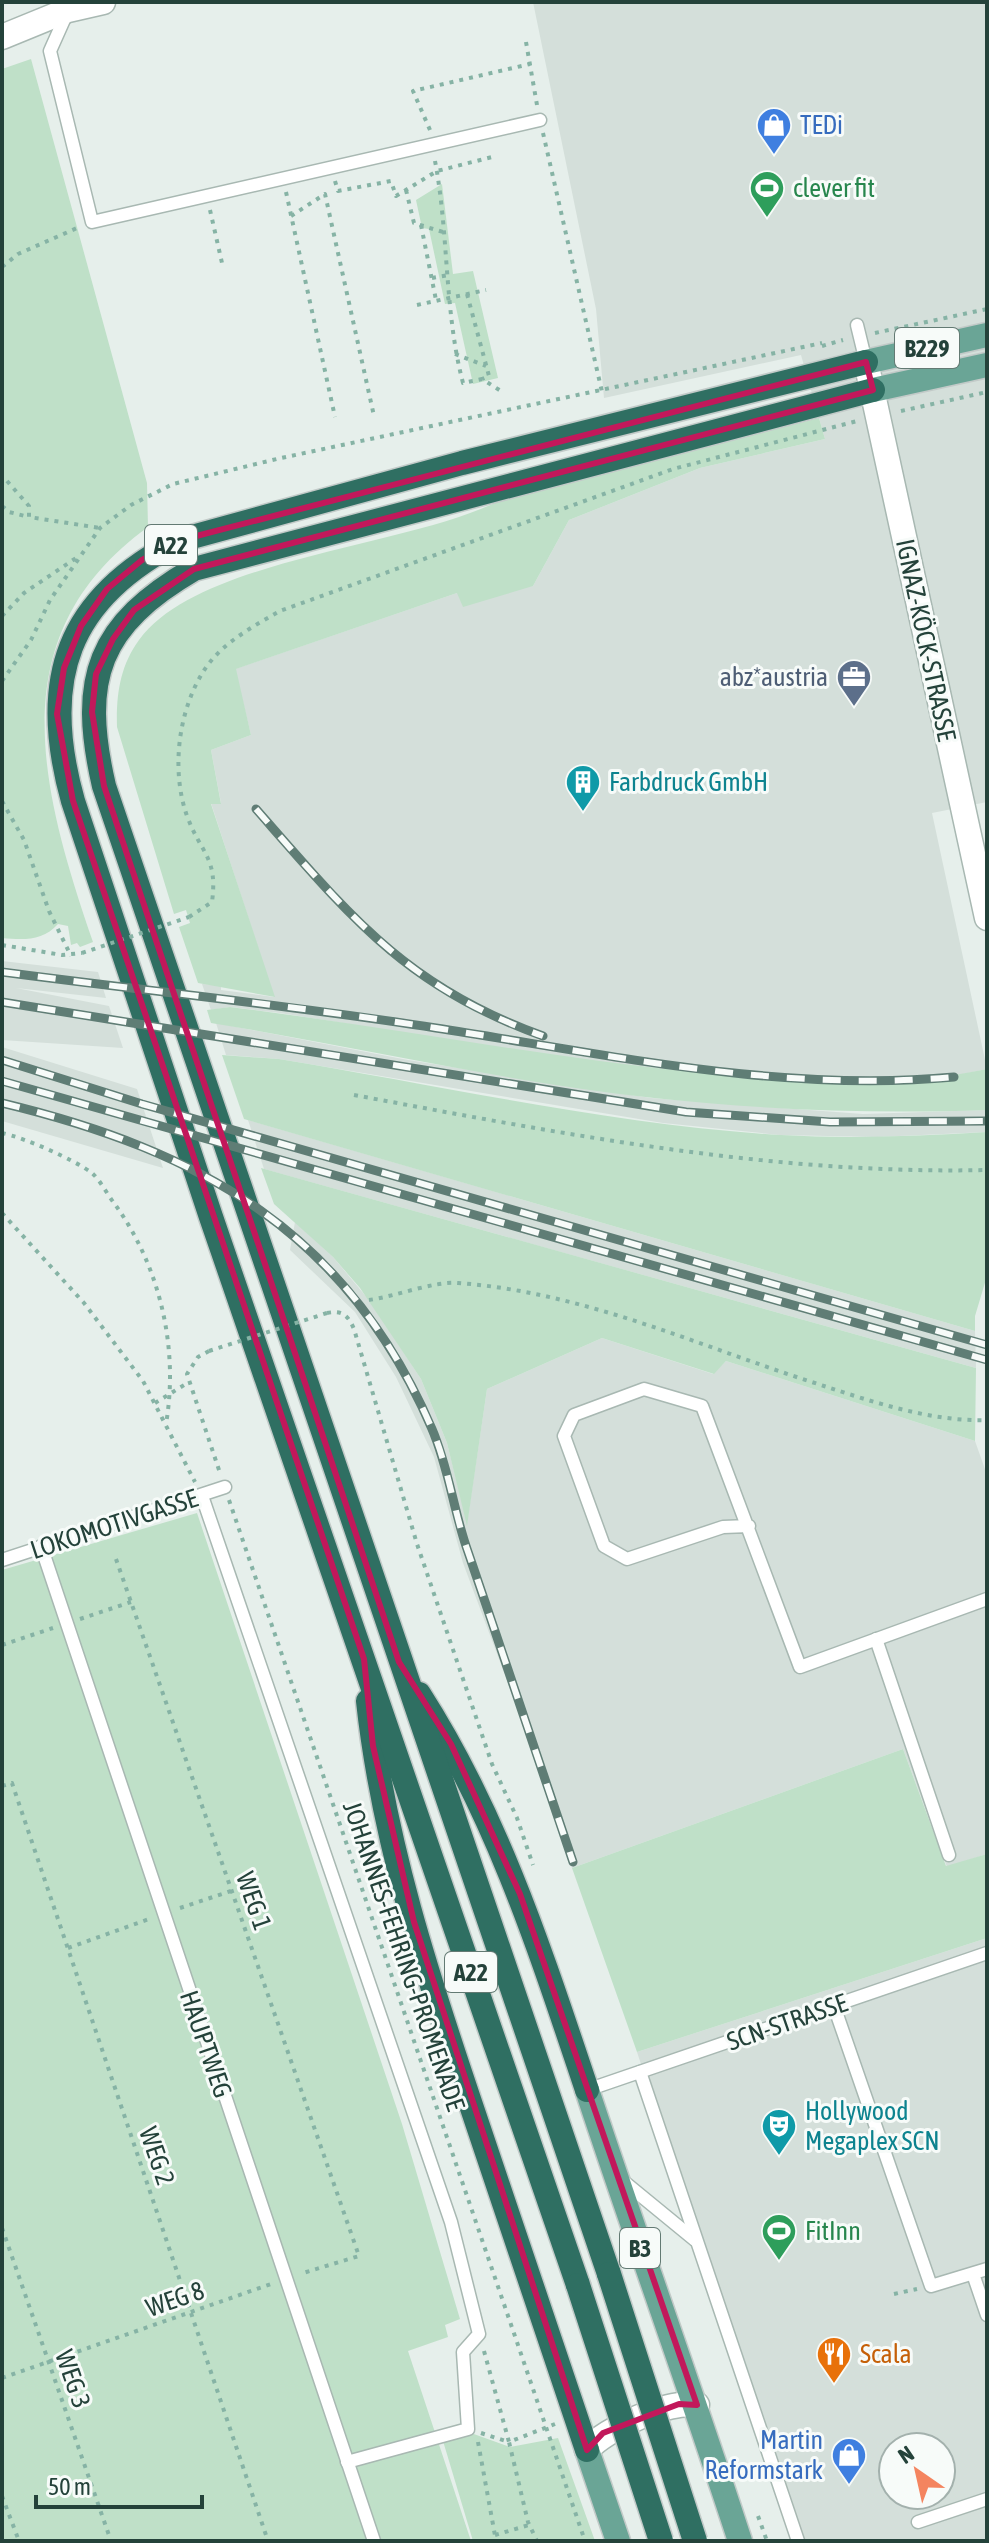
<svg xmlns="http://www.w3.org/2000/svg" width="989" height="2543" font-family="'Asap Condensed',sans-serif">
<rect width="100%" height="100%" fill="#e6efeb"/>
<!-- built -->
<g fill="#d4dfda" fill-rule="evenodd">
<polygon points="533,2 987,2 987,802 932,813 987,1069 930,1081 802,1083 580,1061 280,1013 230,1007 211,1010 202,984 221,985 221,990 274,997 211,803 221,803 211,750 251,735 235,669 457,593 533,586 569,520 700,468 825,439 801,355 604,398 596,309"/>
<polygon points="2,961 98,972 106,998 16,988 109,1006 123,1048 2,1040"/>
<polygon points="216,1023 408,1060 651,1098 863,1114 987,1110 987,1132 877,1137 780,1135 663,1123 279,1059 226,1055"/>
<polygon points="2,1047 137,1089 163,1168 2,1121"/>
<polygon points="248,1120 975,1331 976,1368 264,1169"/>
<polygon points="295,1222 333,1257 369,1300 421,1379 447,1443 467,1523 487,1389 602,1338 713,1374 726,1361 975,1441 987,1475 987,1854 947,1867 903,1749 572,1868 536,1758 463,1563 434,1457 396,1377 355,1312 290,1250"/>
<path d="M987,1938v603h-189l-161,-489zM893,2447h48v48h-48z"/>
</g>
<!-- green -->
<g fill="#bfe0c8">
<path d="M31,59l116,424 1,44c-148,107 -109,258 -55,415l-13,5 -3,-4 -6,2 -3,-19 -10,-2c-15,17 -34,16 -56,14v-869z"/>
<polygon points="442,184 453,274 473,271 498,378 473,384 455,303 445,304 429,229 422,228 416,200"/>
<path d="M819,418l6,21 -125,29 -131,52 -36,66 -70,21 -6,-14 -221,76 15,66 -40,15 10,54h-10l64,193 -77,-14 -19,-56 11,-4 -4,-13 -12,4 -57,-187c-1,-32 3,-61 22,-87 61,-83 269,-92 364,-141z"/>
<path d="M230,1007c154,19 307,49 462,65 100,10 196,18 295,-3v41c-112,4 -221,0 -333,-12 -149,-16 -295,-51 -443,-75l-4,-13z"/>
<path d="M222,1055l57,4c164,27 336,66 502,76 69,4 137,1 206,-3v144l-12,40v15l-731,-212z"/>
<polygon points="261,1168 976,1368 975,1441 726,1361 714,1374 602,1338 487,1389 467,1526 447,1443 421,1379 360,1288 333,1257 274,1204"/>
<polygon points="197,1513 402,2124 460,2319 445,2325 448,2337 408,2351 471,2541 2,2541 2,1570"/>
<polygon points="903,1749 946,1866 987,1854 987,1938 637,2052 572,1868"/>
<polygon points="471,2433 510,2447 558,2438 595,2541 473,2541 443,2441"/>
</g>
<g fill="none" stroke-linecap="round" stroke-linejoin="round">
<!-- service casing -->
<g stroke="#a8b8b2" stroke-width="15">
<g id="service">
<polyline points="67,13 50,51 92,222 540,120"/>
<polyline points="857,325 866,362"/>
<polyline points="202,1496 451,2222 479,2334 463,2352 468,2429 347,2462"/>
<polyline points="749,1526 723,1527 627,1559 604,1546 564,1436 574,1415 644,1389 702,1406 800,1667 987,1599"/>
<polyline points="41,1546 374,2541"/>
<polyline points="2,1560 225,1487"/>
<polyline points="876,1639 949,1855"/>
<polyline points="834,2006 931,2286 987,2269"/>
<polyline points="640,2072 798,2541"/>
<polyline points="587,2090 987,1953"/>
<polyline points="623,2181 695,2240"/>
<polyline points="973,2274 987,2315"/>
<polyline points="918,2522 987,2499"/>
</g>
</g>
<!-- minor casing -->
<g stroke="#a8b8b2" stroke-width="27">
<g id="minor">
<polyline points="866,362 987,918"/>
<path d="M587,2450c18,-21 83,-51 110,-45"/>
</g>
</g>
<!-- tertiary casing -->
<g stroke="#a8b8b2" stroke-width="27">
<polyline id="tertiary" points="2,37 68,10 103,2"/>
</g>
<!-- primary casing -->
<g stroke="#c2cac8" stroke-width="27">
<g id="primary">
<polyline points="866,362 987,335"/>
<polyline points="873,390 987,365"/>
<path d="M587,2090c50,151 104,300 153,451"/>
<polyline points="587,2450 618,2541"/>
</g>
</g>
<!-- motorway casing -->
<g stroke="#c2cac8" stroke-width="27">
<g id="motorway">
<path d="M419,1694c79,123 122,259 168,396"/>
<path d="M368,1701c15,140 60,277 105,410 38,113 76,226 114,339"/>
<path d="M609,2274l-505,-1488c-25,-108 -6,-161 90,-217l679,-179"/>
<path d="M578,2285l-367,-1068 -138,-416c-34,-121 -7,-203 108,-261l281,-77 404,-101"/>
</g>
</g>
<!-- path -->
<g stroke="#86b3a5" stroke-width="4" stroke-dasharray="4 6" stroke-linecap="butt">
<polyline points="526,42 537,105"/>
<polyline points="430,130 413,91 530,64"/>
<polyline points="543,133 602,392"/>
<path d="M435,161c14,73 9,150 28,222l19,-4 22,14"/>
<polyline points="335,181 338,191 391,181 396,196 437,171 492,157"/>
<polyline points="406,190 414,223 446,233"/>
<polyline points="286,192 335,417"/>
<polyline points="210,210 222,263"/>
<polyline points="291,216 325,194 374,416"/>
<polyline points="421,225 436,300"/>
<polyline points="2,267 18,254 77,228"/>
<polyline points="432,278 449,275"/>
<polyline points="467,294 489,376 482,379"/>
<polyline points="417,305 486,290"/>
<polyline points="875,333 987,309"/>
<polyline points="822,346 843,340"/>
<polyline points="455,354 486,366"/>
<polyline points="901,411 987,392"/>
<polyline points="7,481 29,506 29,517 100,528"/>
<polyline points="2,506 9,512 29,517"/>
<polyline points="2,616 24,593 79,556"/>
<polyline points="2,681 31,640 50,600 100,528 131,505 173,484 281,458 822,343"/>
<polyline points="2,801 24,840 49,911 71,956"/>
<path d="M189,917l23,-15c6,-45 -11,-48 -25,-86 -16,-45 -9,-104 16,-144 17,-28 49,-45 77,-61l393,-142 184,-48"/>
<polyline points="2,945 62,955 82,953"/>
<path d="M354,1095c210,39 418,80 633,75"/>
<path d="M2,1133c23,5 71,26 90,40 8,7 15,21 22,30 46,63 65,145 52,221"/>
<polyline points="2,1213 84,1303 143,1381 195,1482"/>
<path d="M369,1300c28,-4 65,-19 89,-17 126,9 243,64 363,102 52,17 111,37 166,35"/>
<path d="M327,1313c15,-3 21,2 27,16l63,215 75,220 25,54 16,47"/>
<polyline points="209,1351 198,1357 187,1374 220,1473"/>
<polyline points="155,1403 189,1382"/>
<polyline points="229,1500 585,2541"/>
<polyline points="116,1559 359,2256 303,2273"/>
<polyline points="80,1619 131,1602"/>
<polyline points="2,1645 53,1628"/>
<polyline points="2,1786 12,1783 268,2541"/>
<polyline points="180,1908 231,1891"/>
<polyline points="68,1948 149,1919"/>
<polyline points="2,2228 111,2541"/>
<polyline points="894,2294 917,2289"/>
<polyline points="484,2351 509,2442 555,2424"/>
<polyline points="2,2378 271,2284"/>
<polyline points="481,2433 509,2442 528,2522 537,2541"/>
<polyline points="478,2442 496,2541"/>
<polyline points="2,2496 19,2541"/>
<polyline points="758,2516 767,2541"/>
<polyline points="495,2535 529,2525"/>
</g>
<!-- service -->
<use href="#service" stroke="#fff" stroke-width="12"/>
<!-- minor -->
<use href="#minor" stroke="#fff" stroke-width="24"/>
<!-- tertiary -->
<use href="#tertiary" stroke="#fff" stroke-width="24"/>
<!-- primary -->
<use href="#primary" stroke="#6aa596" stroke-width="24"/>
<!-- motorway -->
<use href="#motorway" stroke="#2f6f62" stroke-width="24"/>
<!-- rail casing -->
<g stroke="#5f7d75" stroke-width="9">
<g id="rail">
<path d="M256,809c93,106 150,178 287,227"/>
<path d="M2,972c145,19 289,33 434,56 170,26 344,65 518,49"/>
<polyline points="2,1002 686,1112 830,1122 987,1121"/>
<polyline points="2,1060 142,1104 987,1345"/>
<polyline points="2,1081 987,1360"/>
<path d="M2,1103c200,48 346,130 430,326 16,37 21,78 34,117 36,105 71,210 107,316"/>
</g>
</g>
<!-- rail -->
<use href="#rail" stroke="#f7fbf9" stroke-width="6" stroke-dasharray="18" stroke-linecap="butt"/>
<!-- motorway-bridge casing -->
<g stroke="#c2cac8" stroke-width="27" stroke-linecap="butt">
<g id="motorway-bridge">
<polyline points="609,2274 695,2541"/>
<polyline points="578,2285 661,2541"/>
</g>
</g>
<!-- path-bridge -->
<g stroke="#86b3a5" stroke-width="4" stroke-dasharray="4 6" stroke-linecap="butt">
<polyline points="82,953 189,917"/>
<polyline points="209,1351 327,1313"/>
</g>
<!-- motorway-bridge -->
<use href="#motorway-bridge" stroke="#2f6f62" stroke-width="24"/>
</g>
<!-- marked area -->
<path fill="none" stroke="#c2185b" stroke-width="6" stroke-linejoin="round" d="M866,362l7,28 -679,179 -60,41 -21,29 -17,35 -4,38 12,74 295,876 52,82 69,150 177,511 -18,-1 -76,29 -16,17 -173,-528 -41,-176 -9,-87 -291,-858 -16,-87 7,-46 17,-42 26,-37 35,-29 39,-20z"/>
<!-- icons -->
<defs>
<g id="shop-pin" transform="scale(1.8)"><path d="M0 17L-7.5 6A9.5 9.5 0 1 1 7.5 6Z" fill="#3f7fe0" stroke="#f7fbf9"/><path d="M-5-2.5h2.3a2.7 3.5 0 0 1 5.4 0H5L5.5 6h-11ZM-1.5-2.5h3a1.5 2.3 0 0 0-3 0Z" fill="#fff"/></g>
<g id="stadium-pin" transform="scale(1.8)"><path d="M0 17L-7.5 6A9.5 9.5 0 1 1 7.5 6Z" fill="#2e9e5b" stroke="#f7fbf9"/><path d="M0-5a6.5 5 0 1 0 0 10a6.5 5 0 1 0 0-10ZM-3.5-1.8h7v3.6h-7Z" fill="#fff"/></g>
<g id="office-pin" transform="scale(1.8)"><path d="M0 17L-7.5 6A9.5 9.5 0 1 1 7.5 6Z" fill="#5c6f8a" stroke="#f7fbf9"/><path d="M-6-3h4V-5.5h4V-3h4V5H-6ZM-1-4.5V-3h2v-1.5ZM-6 0V1H6V0Z" fill="#fff"/></g>
<g id="building-pin" transform="scale(1.8)"><path d="M0 17L-7.5 6A9.5 9.5 0 1 1 7.5 6Z" fill="#0f9aa8" stroke="#f7fbf9"/><path d="M-4-6H4V6H1V3H-1V6H-4ZM-2.5-4.3h1.7v1.8h-1.7ZM.8-4.3h1.7v1.8H.8ZM-2.5-1h1.7V.8h-1.7ZM.8-1h1.7V.8H.8Z" fill="#fff"/></g>
<g id="theatre-pin" transform="scale(1.8)"><path d="M0 17L-7.5 6A9.5 9.5 0 1 1 7.5 6Z" fill="#0f9aa8" stroke="#f7fbf9"/><path d="M-5-5.5Q0-4 5-5.5V0Q5 5 0 6Q-5 5-5 0ZM-3.3-2.5H-1v1.5H-3.3ZM1-2.5H3.3v1.5H1ZM-2.8 1Q0 5.5 2.8 1Z" fill="#fff"/></g>
<g id="restaurant-pin" transform="scale(1.8)"><path d="M0 17L-7.5 6A9.5 9.5 0 1 1 7.5 6Z" fill="#e8710a" stroke="#f7fbf9"/><path d="M-5-6h1v4h1v-4h1v4h1v-4h1v5L-1.5 .5V6h-2V.5L-5-1ZM5-6V6H3V1.5H1.5Q1.5-4 5-6Z" fill="#fff"/></g>
</defs>
<g fill-rule="evenodd">
<use href="#shop-pin" x="774" y="125"/>
<use href="#stadium-pin" x="767" y="188"/>
<use href="#office-pin" x="854" y="677"/>
<use href="#building-pin" x="583" y="782"/>
<use href="#theatre-pin" x="779" y="2126"/>
<use href="#stadium-pin" x="779" y="2231"/>
<use href="#restaurant-pin" x="834" y="2354"/>
<use href="#shop-pin" x="849" y="2455"/>
</g>
<g text-anchor="middle" dominant-baseline="central" stroke-width="6" stroke-linejoin="round" paint-order="stroke">
<!-- shield labels -->
<g fill="#f7fbf9" stroke="#637a73" stroke-width="2">
<rect x="895" y="328" width="64" height="40" rx="6"/>
<rect x="145" y="525" width="52" height="40" rx="6"/>
<rect x="445" y="1952" width="52" height="40" rx="6"/>
<rect x="620" y="2228" width="40" height="40" rx="6"/>
</g>
<g font-size="24" font-weight="bold" fill="#24423a">
<text x="927" y="348">B229</text>
<text x="171" y="545">A22</text>
<text x="471" y="1972">A22</text>
<text x="640" y="2248">B3</text>
</g>
<!-- shop labels -->
<g font-size="26" fill="#366cbe" stroke="#f7fbf9" text-anchor="start">
<text x="800" y="125">TEDi</text>
<text x="823" y="2440" text-anchor="end">Martin<tspan x="823" dy="30">Reformstark</tspan></text>
</g>
<!-- leisure labels -->
<g font-size="26" fill="#27864d" stroke="#f7fbf9" text-anchor="start">
<text x="793" y="188">clever fit</text>
<text x="805" y="2231">FitInn</text>
</g>
<!-- street labels -->
<g font-size="26" fill="#24423a" stroke="#f7fbf9">
<text transform="translate(926 640) rotate(78)">IGNAZ-KÖCK-STRASSE</text>
<text transform="translate(114 1524) rotate(-18)">LOKOMOTIVGASSE</text>
<text transform="translate(254 1901) rotate(71)">WEG 1</text>
<text transform="translate(404 1956) rotate(71)">JOHANNES-FEHRING-PROMENADE</text>
<text transform="translate(787 2022) rotate(-19)">SCN-STRASSE</text>
<text transform="translate(206 2044) rotate(71)">HAUPTWEG</text>
<text transform="translate(157 2156) rotate(71)">WEG 2</text>
<text transform="translate(175 2299) rotate(-19)">WEG 8</text>
<text transform="translate(73 2379) rotate(71)">WEG 3</text>
</g>
<!-- service labels -->
<g font-size="26" fill="#4e5e75" stroke="#f7fbf9" text-anchor="end">
<text x="828" y="677">abz*austria</text>
</g>
<!-- culture labels -->
<g font-size="26" fill="#0d838f" stroke="#f7fbf9" text-anchor="start">
<text x="609" y="782">Farbdruck GmbH</text>
<text x="805" y="2111">Hollywood<tspan x="805" dy="30">Megaplex SCN</tspan></text>
</g>
<!-- food labels -->
<g font-size="26" fill="#c56008" stroke="#f7fbf9" text-anchor="start">
<text x="860" y="2354">Scala</text>
</g>
</g>
<!-- border -->
<rect width="989" height="2543" fill="none" stroke="#24423a" stroke-width="8"/>
<!-- north arrow -->
<g transform="translate(917 2471) rotate(326)"><circle r="38" fill="#f7fbf9" stroke="#a3b1ad" stroke-width="2"/>
<path d="M0-6L14 30L0 20L-14 30Z" fill="#f4845f"/>
<text y="-12" font-size="22" font-weight="bold" text-anchor="middle" fill="#24423a">N</text>
</g>
<!-- scale -->
<path d="M36 2495v12h166v-12" fill="none" stroke="#24423a" stroke-width="4"/>
<text x="48" y="2495" font-size="24" fill="#24423a" stroke="#f7fbf9" stroke-width="6" paint-order="stroke">50 m</text>
</svg>
